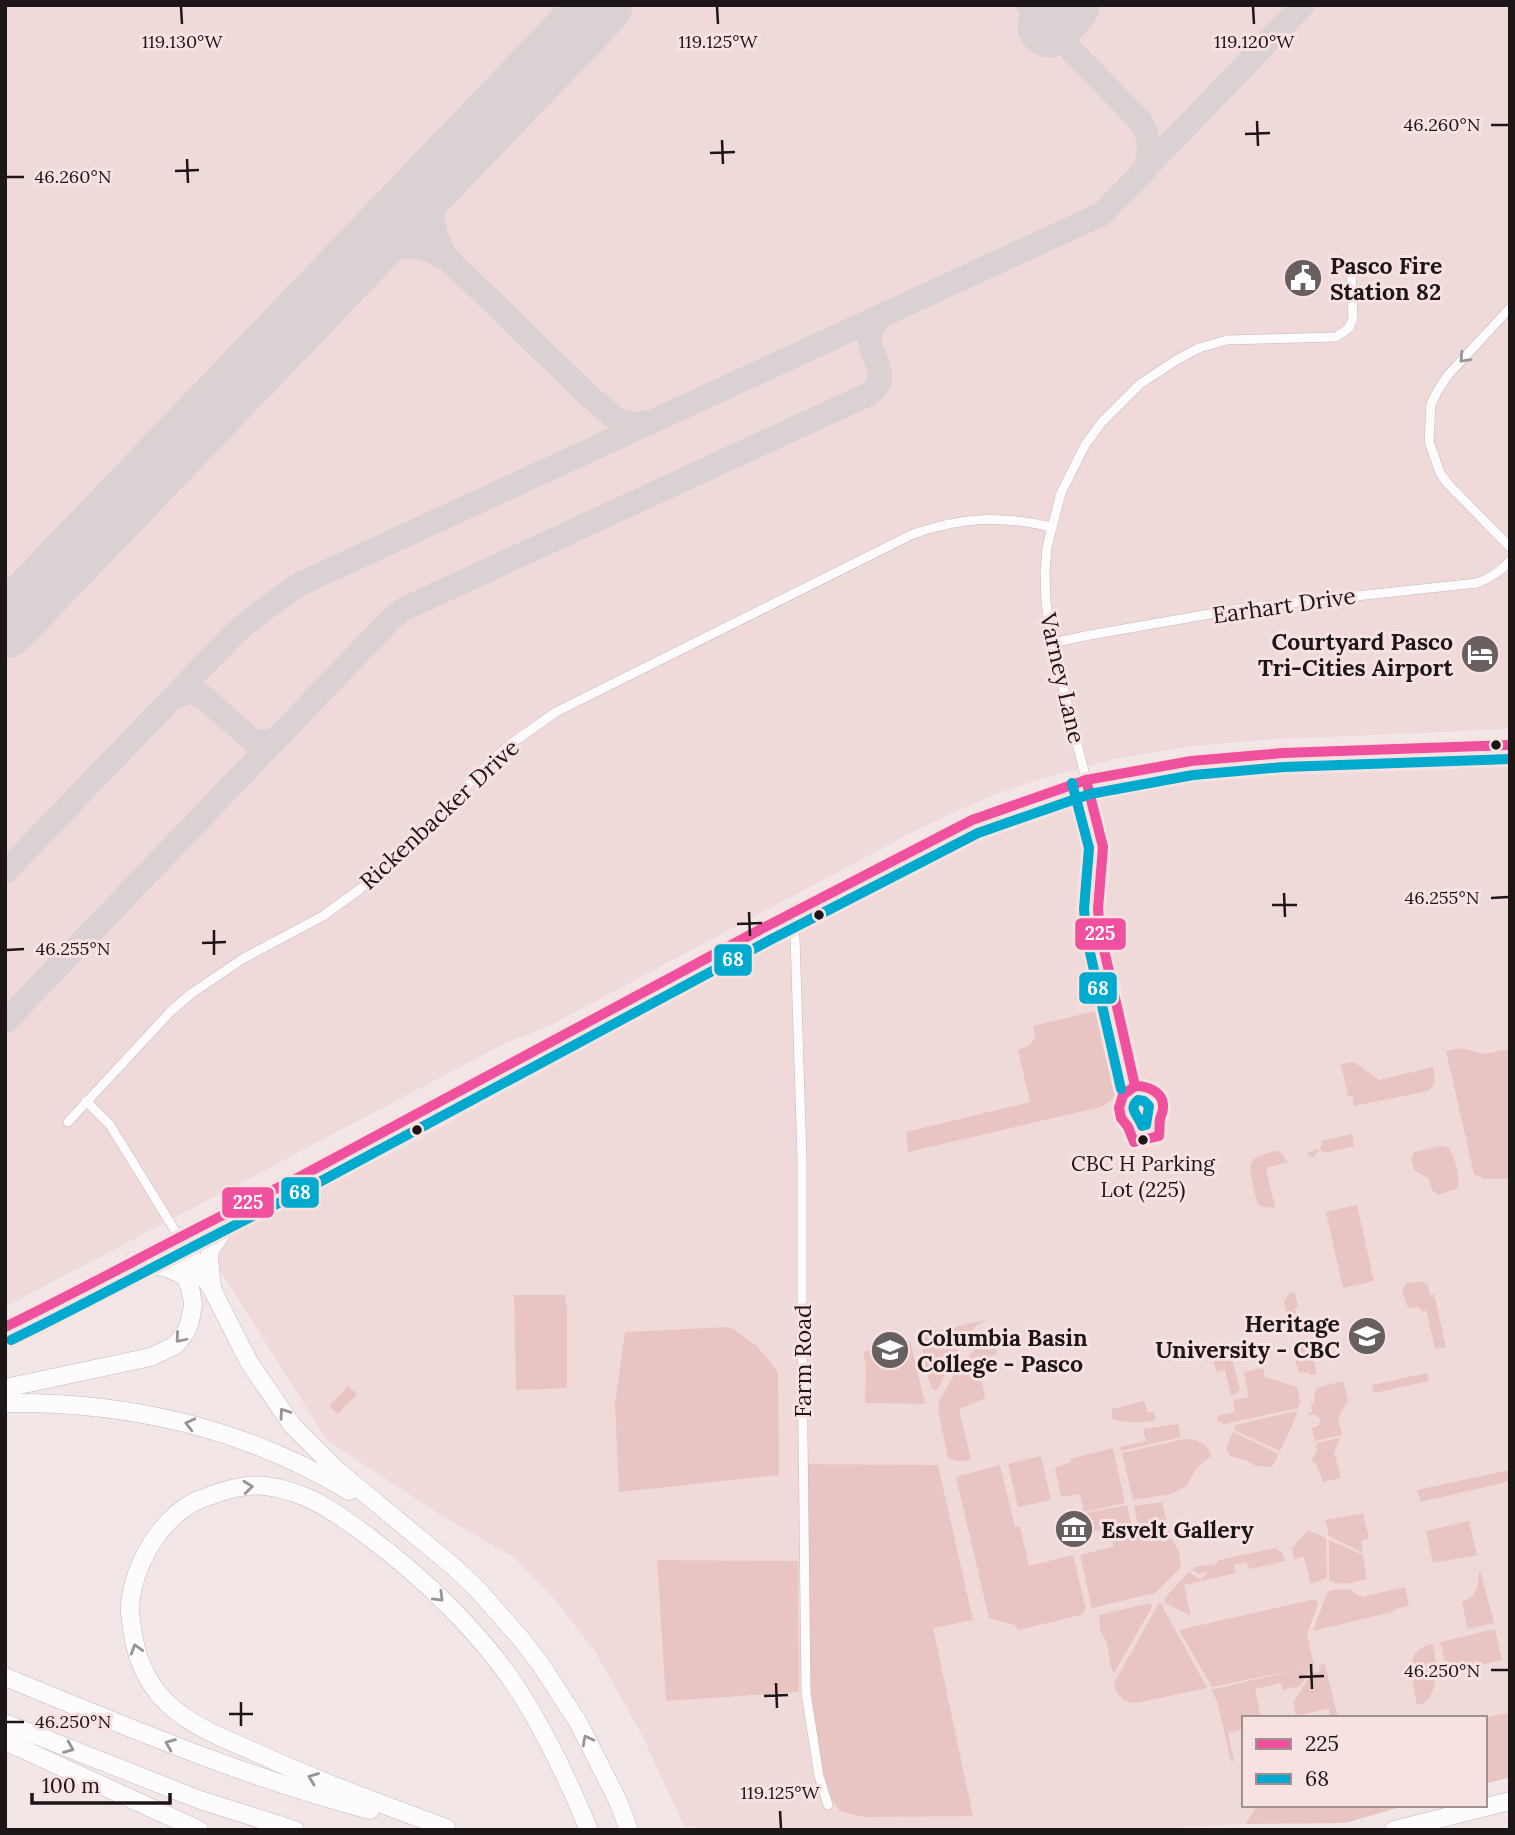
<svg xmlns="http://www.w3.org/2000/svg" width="1515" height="1835" font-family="Lora,serif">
<rect width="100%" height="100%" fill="#f2e7e6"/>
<!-- built -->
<g fill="#f0dad9">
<polygon points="5,5 1510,5 1510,729 1261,740 1194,746 1115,759 1038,780 996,794 961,809 909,834 551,1025 502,1045 5,1307"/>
<polygon points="1510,760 1510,1777 1485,1784 1485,1718 1244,1718 1244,1805 1407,1805 1345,1823 1245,1824 1127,1830 710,1830 684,1826 642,1735 596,1653 556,1601 515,1558 442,1516 326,1439 215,1262 229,1237 413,1142 909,871 983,834 1013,822 1117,788 1195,774 1275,766"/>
</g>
<!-- green -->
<g fill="#e8c4c2">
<path d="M1104,1009c5,13 8,26 11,39 5,23 13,45 -14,59l-193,45 -2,-20 124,-30 -12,-52 12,-5 5,-9 -2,-10z"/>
<polygon points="1460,1048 1484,1054 1510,1049 1510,1179 1485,1179 1474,1174 1446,1051"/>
<path d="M1354,1062l25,18 54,-13c2,11 4,17 -5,24l-74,15 -1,-9 -5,-1 -7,-32z"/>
<polygon points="1352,1134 1354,1146 1324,1153 1320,1149 1313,1158 1307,1154 1308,1152 1320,1149 1322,1141"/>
<path d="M1441,1146c5,1 7,0 10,6 5,7 9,28 7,36l-19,7 -7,-5 -3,-11 -15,-9 -3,-12 3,-6z"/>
<path d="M1277,1151l3,1 8,10 -22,6 9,40c-5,-1 -12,0 -16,-3 -3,-4 -4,-12 -5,-16 -7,-28 -6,-32 23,-38z"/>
<polygon points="1357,1205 1374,1281 1343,1288 1326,1212"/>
<polygon points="1420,1281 1428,1285 1430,1295 1434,1294 1446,1347 1435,1349 1426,1309 1424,1312 1418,1307 1408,1308 1402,1290 1407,1283"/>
<polygon points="1295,1292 1298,1307 1295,1308 1297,1320 1300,1319 1303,1330 1299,1331 1289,1324 1284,1301 1290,1293"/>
<polygon points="514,1295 565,1295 567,1307 567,1388 516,1390"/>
<path d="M999,1317c-5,1 -12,3 -17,5 -19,10 -34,48 -44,67l-5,1 -4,-9 -10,-46z"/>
<polygon points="730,1327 757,1346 778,1372 779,1475 619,1492 615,1403 625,1332"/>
<path d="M992,1334l5,20 -19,6 7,38 -26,11 12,50c-9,3 -14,3 -23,-1l-10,-49 2,-10 21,-36 12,-11 10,-13z"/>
<polygon points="910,1341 925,1404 865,1403 866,1366 863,1352"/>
<polygon points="1309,1342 1317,1374 1311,1375 1308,1372 1299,1373 1298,1370 1293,1351 1294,1347 1297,1344"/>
<polygon points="1231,1356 1240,1389 1237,1393 1231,1395 1225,1370 1216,1372 1213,1359"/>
<polygon points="1263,1368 1265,1377 1297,1387 1300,1401 1298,1408 1224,1424 1218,1421 1217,1416 1235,1412 1233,1400 1249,1397 1244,1372"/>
<polygon points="1427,1373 1429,1381 1374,1393 1372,1385"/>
<polygon points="1343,1381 1348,1401 1338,1418 1342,1435 1315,1441 1312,1428 1319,1425 1321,1419 1314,1414 1309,1416 1308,1413 1312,1412 1311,1405 1314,1403 1314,1396 1317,1388"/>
<polygon points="348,1386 357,1394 338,1414 329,1406"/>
<path d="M1144,1401l4,11h6l2,8c-16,4 -28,3 -44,-1v-10z"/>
<polygon points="1296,1411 1297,1415 1280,1451 1234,1430 1236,1425"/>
<polygon points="1178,1424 1181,1437 1121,1451 1120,1447 1146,1441 1143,1429"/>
<polygon points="1233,1432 1279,1454 1272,1467 1256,1466 1246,1460 1230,1456 1226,1448"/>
<polygon points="1340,1438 1334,1452 1341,1478 1323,1482 1316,1463 1311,1461 1317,1451 1316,1446 1317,1443"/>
<path d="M1185,1439c13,0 23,4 26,17 -12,9 -19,16 -24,30l-16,8 -38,6 -11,-47z"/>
<polygon points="1113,1448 1125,1503 1084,1512 1080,1494 1061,1497 1055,1468 1071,1462 1070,1459"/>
<polygon points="1041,1456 1051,1500 1018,1507 1008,1464"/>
<polygon points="805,1464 938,1465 973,1620 933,1628 973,1816 864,1817 840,1811 830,1797 822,1773 809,1679"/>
<polygon points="1000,1465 1015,1527 1020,1527 1029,1566 1073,1555 1086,1609 1081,1615 1018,1630 1015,1625 989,1618 956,1477"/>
<polygon points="1510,1470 1510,1481 1421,1502 1417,1490"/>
<polygon points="1162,1502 1171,1538 1179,1551 1181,1567 1155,1593 1092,1608 1080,1555 1114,1546 1112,1537 1133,1532 1134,1535 1140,1533 1134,1506"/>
<polygon points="1127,1505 1131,1523 1090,1532 1086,1513"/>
<polygon points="1363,1513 1369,1538 1361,1541 1363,1553 1329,1536 1325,1520"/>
<polygon points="1469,1521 1477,1555 1433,1563 1426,1531"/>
<polygon points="1308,1530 1326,1538 1327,1578 1311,1584 1304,1557 1294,1559 1292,1548"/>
<path d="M1329,1540l34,15 4,24c-11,3 -28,8 -38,1z"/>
<polygon points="1275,1548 1282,1553 1285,1561 1250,1569 1246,1562 1234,1565 1236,1573 1184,1585 1191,1616 1165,1603 1164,1599 1189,1572 1201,1580 1208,1572 1198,1574 1192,1570 1197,1566 1214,1565 1219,1560"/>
<polygon points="657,1560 798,1561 799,1692 666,1701"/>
<path d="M1480,1570l14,53 -26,6 -6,-27c3,-2 7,-4 10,-6 8,-6 5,-18 8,-26z"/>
<polygon points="1405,1587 1409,1606 1395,1609 1392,1612 1313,1631 1327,1593 1331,1590 1349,1589 1359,1596 1362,1597"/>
<polygon points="1315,1599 1318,1604 1307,1634 1314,1665 1300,1686 1283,1690 1281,1683 1255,1689 1261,1718 1244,1718 1244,1729 1228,1733 1234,1761 1231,1762 1217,1701 1211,1690 1303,1668 1212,1687 1179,1630"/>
<polygon points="1150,1603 1152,1607 1114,1673 1111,1667 1107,1643 1100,1630 1099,1615"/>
<path d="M1159,1603l2,1 46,84 -71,15c-12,0 -20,-8 -22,-20z"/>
<polygon points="1495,1629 1502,1660 1447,1673 1440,1642"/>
<path d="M1433,1644c4,19 7,50 -12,61l-4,-1 -1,-3c-2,-24 -15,-51 17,-57z"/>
<polygon points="1325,1664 1338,1718 1331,1718 1329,1708 1296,1716 1293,1702 1312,1673 1320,1671 1319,1665"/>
<polygon points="1510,1712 1510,1777 1485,1784 1485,1718"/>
<polygon points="1258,1805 1407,1805 1345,1823 1245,1824"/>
</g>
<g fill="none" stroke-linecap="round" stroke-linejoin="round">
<!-- taxiway -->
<g stroke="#dad2d2" stroke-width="24">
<path d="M1028,5l113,117c10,17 9,30 4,48"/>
<path d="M453,160c-5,8 -11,16 -15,24 -11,26 -5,54 11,76l138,134 29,25 19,5 13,-2"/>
<path d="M351,267c36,-24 62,-29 100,-5"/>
<polyline points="173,698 187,692 201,695 253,741 265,742 276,739"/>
<path d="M5,872l230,-239c22,-19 43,-35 67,-50l800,-369 201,-209"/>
<path d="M5,1022l389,-406 12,-8 461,-213c37,-24 -20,-47 14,-79"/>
</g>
<!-- runway -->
<g stroke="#dad2d2" stroke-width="63">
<polyline points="1049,26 1068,5"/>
<polyline points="5,627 601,5"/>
</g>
<!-- minor casing -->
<g stroke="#c3bab9" stroke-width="10">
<g id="minor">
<polyline points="1510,308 1448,375 1438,390 1431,404 1429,441 1440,473 1449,485 1510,547"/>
<path d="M1052,643l38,-8 154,-27 233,-25c13,-5 23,-11 33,-22"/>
<polyline points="784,917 795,937 802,1159 802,1348 806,1693 819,1776 828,1805"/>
<polyline points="1135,1086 1100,932 1098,909 1103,847 1052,643 1046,602 1045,572 1047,547 1061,493 1085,445 1102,422 1140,384 1178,359 1199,348 1227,340 1336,337 1349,328 1353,318 1351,269"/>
<polyline points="86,1101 110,1125 179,1237"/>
<path d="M68,1122l103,-111 21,-18 52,-35 79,-42 37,-27 47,-42 83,-85 22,-19 44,-31 357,-178c50,-17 87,-19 138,-7"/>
</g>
</g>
<!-- secondary casing -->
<g stroke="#c3bab9" stroke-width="14">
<polyline id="secondary" points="5,1327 65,1298 225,1213 292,1181 763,928 972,820 1086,780 1191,761 1283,753 1510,745"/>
</g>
<!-- motorway casing -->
<g stroke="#c3bab9" stroke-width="19">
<g id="motorway">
<polyline points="179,1237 213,1291 249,1362 292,1425 339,1472 454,1567 478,1590 522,1640 541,1665 578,1722 618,1801 629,1830"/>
<polyline points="134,1261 167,1268 183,1275"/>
<polyline points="212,1288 209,1259 210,1250 220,1235 225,1213"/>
<polyline points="5,1388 151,1357 176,1345 187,1330 190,1321 193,1304 190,1287 176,1258 179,1237"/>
<path d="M5,1403c121,-2 240,25 344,88"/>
<path d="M5,1677c120,49 239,100 365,133"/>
<polyline points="5,1723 200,1800 295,1830"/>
<polyline points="5,1741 199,1830"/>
<path d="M446,1828c-64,-24 -129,-47 -191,-76 -35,-15 -73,-29 -98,-60 -17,-23 -23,-44 -26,-72 -1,-5 -2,-11 -1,-16 4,-39 28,-81 62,-101 6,-3 13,-5 20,-8 16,-6 37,-11 54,-9 43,6 69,26 103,51 56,42 112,96 150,154 28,44 50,91 70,139"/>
<polyline points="1394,1830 1510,1801"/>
</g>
</g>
<!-- minor -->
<use href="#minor" stroke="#fdfbfb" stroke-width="9"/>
<!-- secondary -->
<use href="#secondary" stroke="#fdfbfb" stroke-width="12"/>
<!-- motorway -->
<use href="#motorway" stroke="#fdfbfb" stroke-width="18"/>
<!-- bus-1 casing -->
<g stroke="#f7e2e1" stroke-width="16">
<g id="bus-1">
<polyline points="1086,780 1103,847 1098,909 1100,932 1135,1086"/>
<path d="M1135,1086c13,0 29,6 28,22 0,4 -2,7 -3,11 -1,6 0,11 -1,17l-25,6 -6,-15 -7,-9 -2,-10 4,-13z"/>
<path d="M5,1327c97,-47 190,-100 287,-146l471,-253 209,-108 114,-40 105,-19 92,-8 227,-8"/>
</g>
</g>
<!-- bus-2 casing -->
<g stroke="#f7e2e1" stroke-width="16">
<g id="bus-2">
<polyline points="1072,783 1089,848 1084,909 1086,935 1121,1089"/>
<path d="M1138,1100l6,1 5,5 -3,19 -4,1c-3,-11 -15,-17 -4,-26z"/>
<path d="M11,1340c97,-47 191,-100 288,-147l471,-253 208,-107 112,-39 103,-19 91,-8 226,-8"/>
</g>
</g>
<!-- bus-1 -->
<use href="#bus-1" stroke="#ef519e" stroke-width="10"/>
<!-- bus-2 -->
<use href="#bus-2" stroke="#00a9ce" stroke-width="10"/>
</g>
<!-- one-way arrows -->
<defs><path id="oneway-chevron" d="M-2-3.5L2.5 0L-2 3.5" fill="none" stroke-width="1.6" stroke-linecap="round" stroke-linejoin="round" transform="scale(1.75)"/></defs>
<g stroke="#989494">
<use href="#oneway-chevron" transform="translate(1464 358) rotate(133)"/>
<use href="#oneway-chevron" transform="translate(180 1338) rotate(130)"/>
<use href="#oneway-chevron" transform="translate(284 1413) rotate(-125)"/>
<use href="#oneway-chevron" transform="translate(190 1424) rotate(-166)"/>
<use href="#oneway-chevron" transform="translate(248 1487) rotate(-6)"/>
<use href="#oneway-chevron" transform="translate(439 1597) rotate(45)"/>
<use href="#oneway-chevron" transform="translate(136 1649) rotate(-107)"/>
<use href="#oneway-chevron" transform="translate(587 1740) rotate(-118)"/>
<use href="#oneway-chevron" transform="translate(170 1744) rotate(-158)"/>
<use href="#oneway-chevron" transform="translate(69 1748) rotate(22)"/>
<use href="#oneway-chevron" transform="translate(313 1778) rotate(-159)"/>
</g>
<!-- ticks -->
<path fill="none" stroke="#1d1616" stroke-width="2.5" d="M181,7l1,17M717,7l1,17M1253,7l1,17M1257,121l1,25M1491,125h17M1245,134l25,-1M722,140l1,24M710,153l25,-1M187,159l1,24M175,171l24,-1M7,177h17M1284,893l1,24M1491,898l17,-1M1272,905h25M749,912l1,24M737,924l25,-1M214,930v25M202,943l24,-1M7,950l17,-1M1311,1664l1,25M1491,1670h17M1299,1677l25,-1M776,1683l1,25M764,1696l24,-1M241,1702v24M229,1714h24M7,1722h17M780,1811l1,17"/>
<!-- icons -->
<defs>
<g id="civic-disc" transform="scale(2.0125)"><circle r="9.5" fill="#685f5f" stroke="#f7e2e1"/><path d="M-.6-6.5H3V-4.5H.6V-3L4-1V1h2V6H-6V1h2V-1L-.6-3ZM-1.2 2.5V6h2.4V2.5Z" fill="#fff"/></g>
<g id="hotel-disc" transform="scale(2.0125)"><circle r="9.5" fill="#685f5f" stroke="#f7e2e1"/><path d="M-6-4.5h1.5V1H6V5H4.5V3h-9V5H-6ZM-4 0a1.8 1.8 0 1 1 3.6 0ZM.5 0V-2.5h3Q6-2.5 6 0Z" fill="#fff"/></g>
<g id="university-disc" transform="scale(2.0125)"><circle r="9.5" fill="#685f5f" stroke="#f7e2e1"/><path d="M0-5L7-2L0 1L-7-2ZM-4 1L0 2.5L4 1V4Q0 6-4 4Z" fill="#fff"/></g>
<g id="museum-disc" transform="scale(2.0125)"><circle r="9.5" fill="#685f5f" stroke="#f7e2e1"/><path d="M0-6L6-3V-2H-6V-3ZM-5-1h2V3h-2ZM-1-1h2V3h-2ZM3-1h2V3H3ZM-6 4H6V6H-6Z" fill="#fff"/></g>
</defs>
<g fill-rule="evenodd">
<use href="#civic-disc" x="1303" y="278"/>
<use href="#hotel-disc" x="1480" y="654"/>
<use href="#university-disc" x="1367" y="1336"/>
<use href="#university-disc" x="890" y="1350"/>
<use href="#museum-disc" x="1074" y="1529"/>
</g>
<!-- markers -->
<g fill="#1d1616" stroke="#f7e2e1" stroke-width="2.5">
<circle cx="1496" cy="745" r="6"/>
<circle cx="819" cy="915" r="6"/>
<circle cx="417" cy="1130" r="6"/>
<circle cx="1143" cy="1140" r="6"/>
</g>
<g text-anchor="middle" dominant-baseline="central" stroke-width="6" stroke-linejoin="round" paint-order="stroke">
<!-- bus labels -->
<g font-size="21" fill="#1d1616" stroke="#f7e2e1">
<text x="1143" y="1163">CBC H Parking<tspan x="1143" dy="26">Lot (225)</tspan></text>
</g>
<!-- poi labels -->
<g font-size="23" font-weight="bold" fill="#1d1616" stroke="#f7e2e1" text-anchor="start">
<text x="1330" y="265">Pasco Fire<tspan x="1330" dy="26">Station 82</tspan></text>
<text x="1453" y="641" text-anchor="end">Courtyard Pasco<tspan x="1453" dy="26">Tri-Cities Airport</tspan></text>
<text x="1340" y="1323" text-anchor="end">Heritage<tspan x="1340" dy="26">University - CBC</tspan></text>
<text x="917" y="1337">Columbia Basin<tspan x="917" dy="26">College - Pasco</tspan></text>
<text x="1101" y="1529">Esvelt Gallery</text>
</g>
<!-- street labels -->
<g font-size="23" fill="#1d1616" stroke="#f7e2e1">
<text transform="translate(1284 605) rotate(-8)">Earhart Drive</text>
<text transform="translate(1063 678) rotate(77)">Varney Lane</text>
<text transform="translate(439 814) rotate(-43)">Rickenbacker Drive</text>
<text transform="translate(802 1361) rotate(-90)">Farm Road</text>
</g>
</g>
<g font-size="18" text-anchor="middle" fill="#1d1616" stroke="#f7e2e1" stroke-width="6" stroke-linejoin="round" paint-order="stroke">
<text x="182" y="48">119.130°W</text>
<text x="718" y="48">119.125°W</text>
<text x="1254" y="48">119.120°W</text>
<text x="1442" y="131">46.260°N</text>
<text x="73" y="183">46.260°N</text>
<text x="1442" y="904">46.255°N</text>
<text x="73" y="955">46.255°N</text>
<text x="1442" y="1677">46.250°N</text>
<text x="73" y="1728">46.250°N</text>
<text x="780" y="1799">119.125°W</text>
</g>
<g stroke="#f7e2e1" stroke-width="2.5">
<rect x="1074" y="917" width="53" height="34" rx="7" fill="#ef519e"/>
<rect x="713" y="943" width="40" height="34" rx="7" fill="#00a9ce"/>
<rect x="1078" y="971" width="40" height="34" rx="7" fill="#00a9ce"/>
<rect x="280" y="1176" width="40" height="33" rx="7" fill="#00a9ce"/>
<rect x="221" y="1186" width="54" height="33" rx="7" fill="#ef519e"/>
</g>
<g font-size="19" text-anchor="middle" font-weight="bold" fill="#fff">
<text x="1100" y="940">225</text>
<text x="733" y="966">68</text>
<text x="1098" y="995">68</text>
<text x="300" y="1199">68</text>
<text x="248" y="1209">225</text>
</g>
<!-- border -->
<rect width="1515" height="1835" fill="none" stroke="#1d1616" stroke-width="14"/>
<!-- legend -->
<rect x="1242" y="1716" width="245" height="91" fill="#f7e2e1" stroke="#a09090" stroke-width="2"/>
<rect x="1256" y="1739" width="35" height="10" fill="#ef519e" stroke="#a09090" stroke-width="2"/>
<text x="1305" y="1751" font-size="21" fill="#1d1616">225</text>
<rect x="1256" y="1774" width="35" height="10" fill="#00a9ce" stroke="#a09090" stroke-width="2"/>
<text x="1305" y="1786" font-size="21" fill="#1d1616">68</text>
<!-- scale -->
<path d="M32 1793v10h138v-10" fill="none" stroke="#1d1616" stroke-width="3.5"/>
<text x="42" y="1793" font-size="21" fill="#1d1616" stroke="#f7e2e1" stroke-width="5" paint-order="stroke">100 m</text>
</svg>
